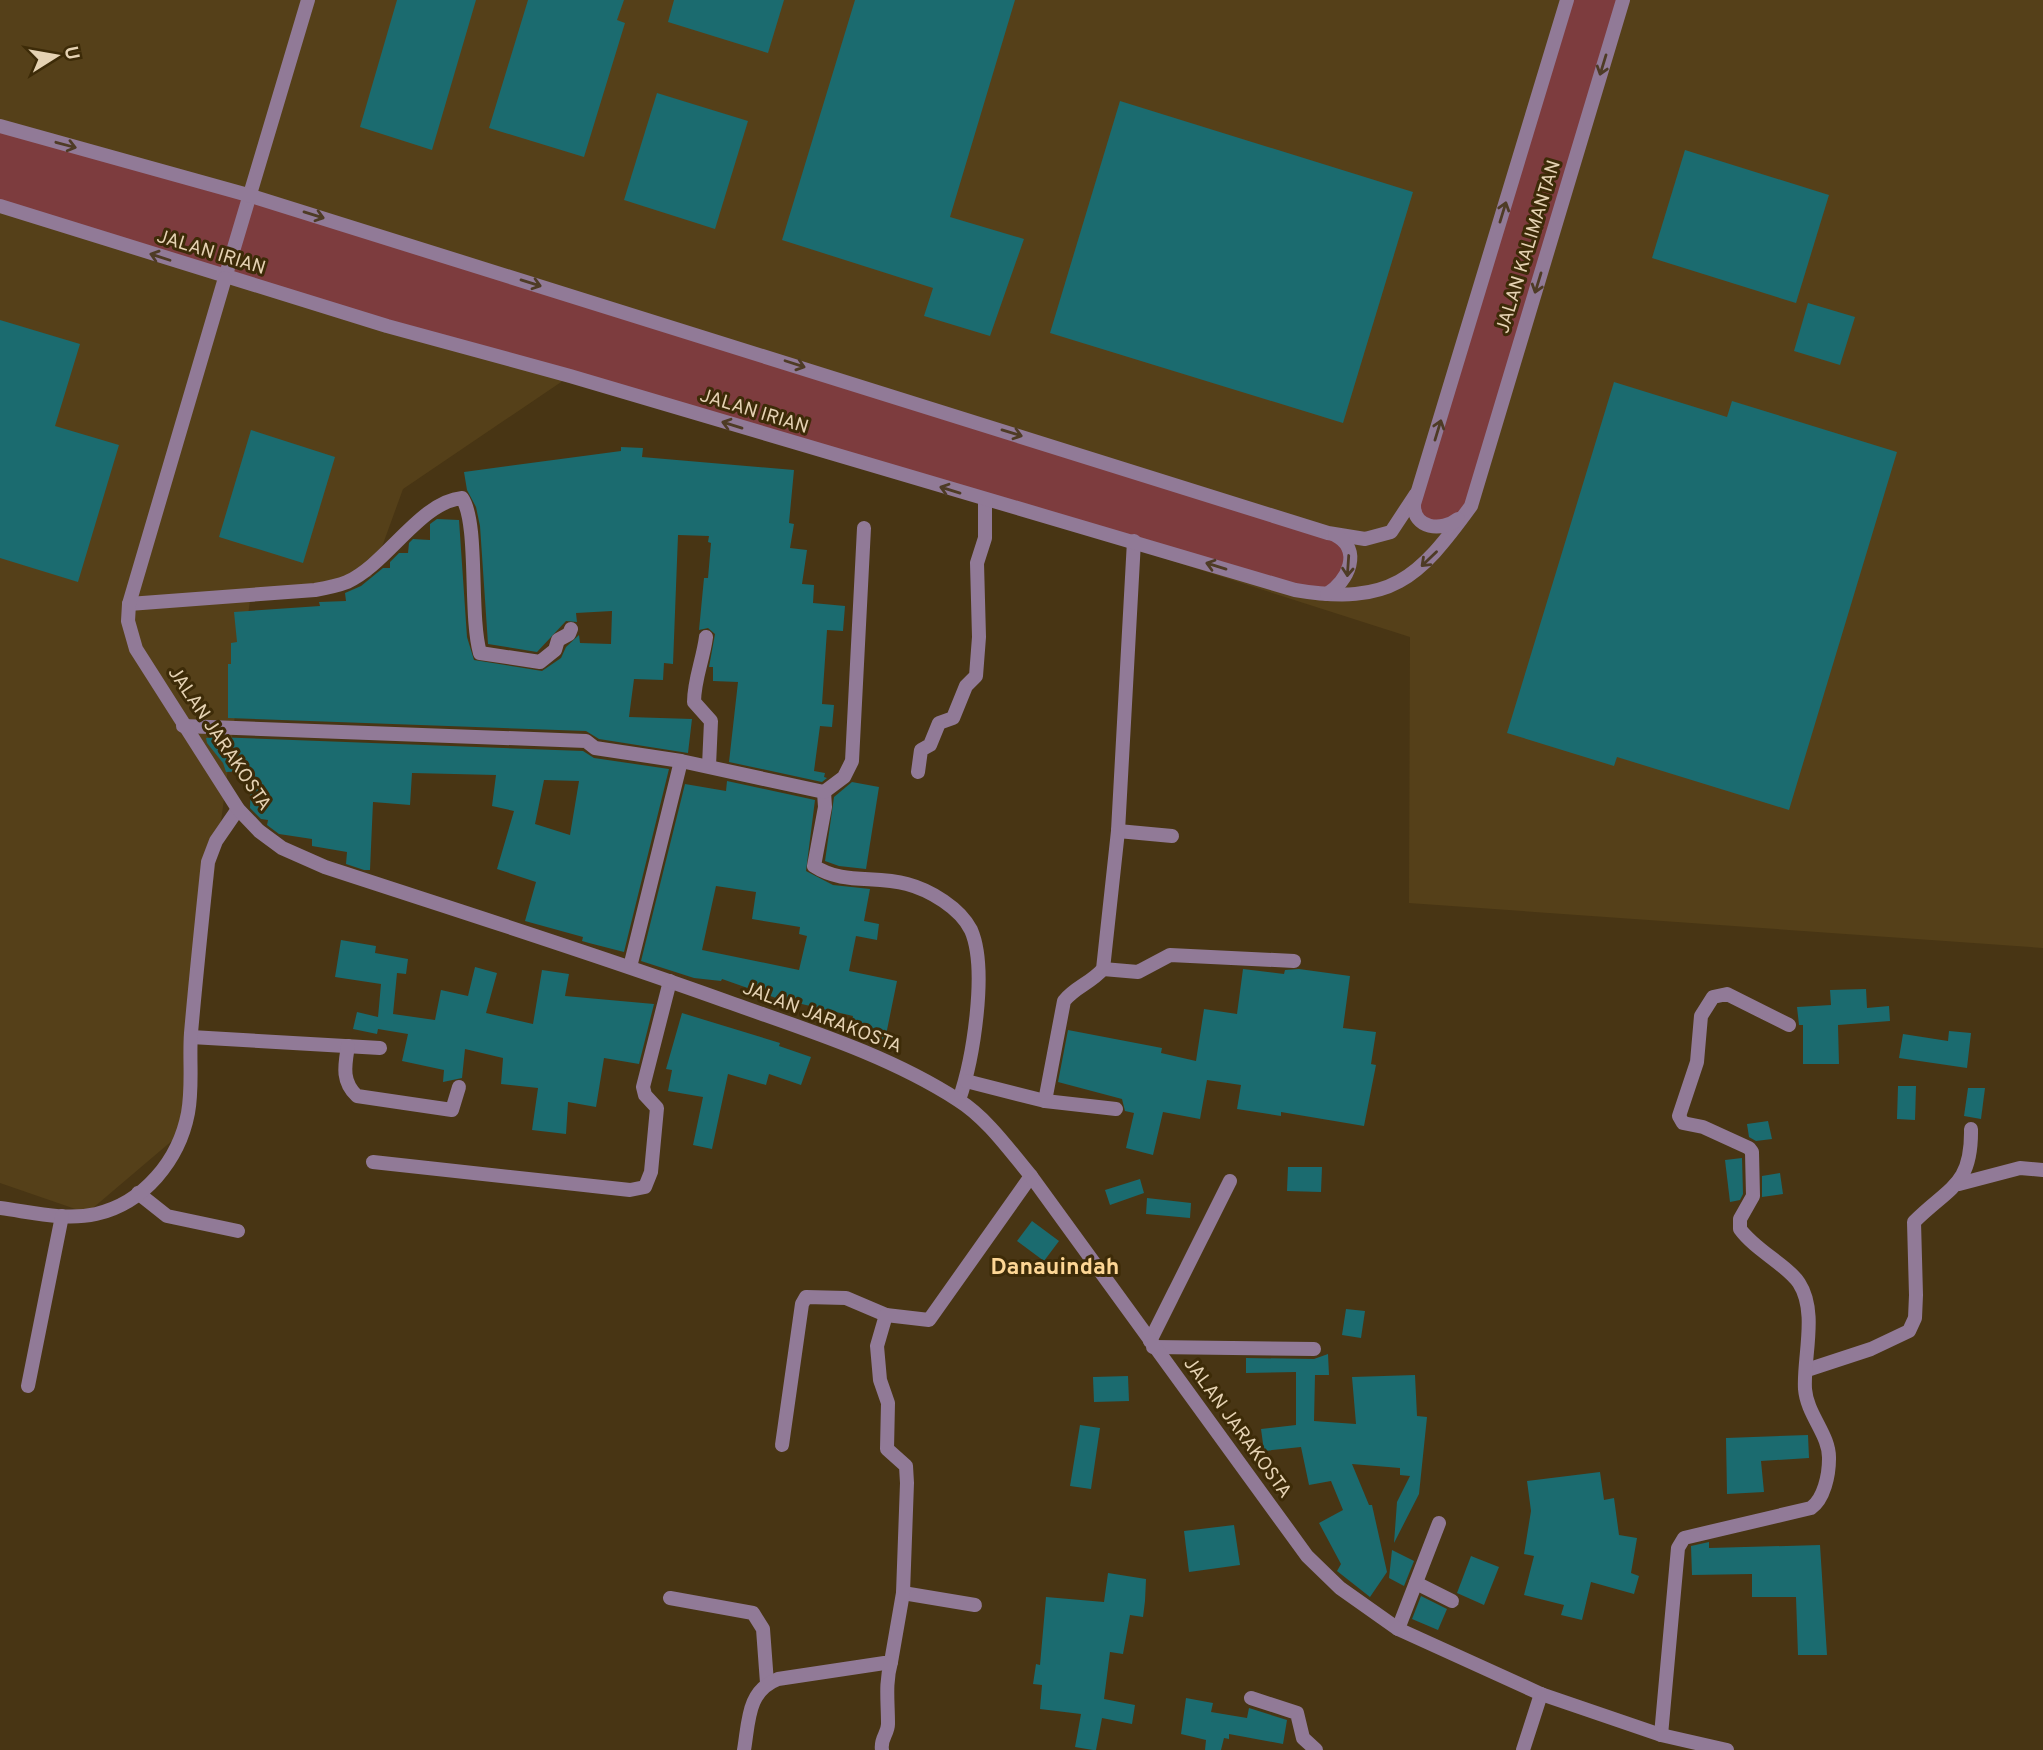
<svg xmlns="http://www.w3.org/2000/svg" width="2043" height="1750" font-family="Overpass,sans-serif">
<rect width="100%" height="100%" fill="#483514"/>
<!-- built -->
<polygon fill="#554019" points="0,0 2043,0 2043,948 1409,903 1410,637 985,501 570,376 403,489 371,577 251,593 180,1134 87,1213 0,1183"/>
<!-- green -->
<g fill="#7d3c3e">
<polygon points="1567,0 1623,0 1471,506 1455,521 1429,526 1414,504"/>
<polygon points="0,124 1331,533 1350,560 1325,595 0,206"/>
</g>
<!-- building -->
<g fill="#1b6b6f" fill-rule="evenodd">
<polygon points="397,0 476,0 432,150 360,127"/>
<polygon points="528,0 624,0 617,20 625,23 584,157 489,128"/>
<polygon points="674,0 784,0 768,53 668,22"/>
<polygon points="855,0 1015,0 950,217 1024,239 990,336 924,316 933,288 782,240"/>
<polygon points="657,93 748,121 715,229 624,200"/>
<polygon points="1120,101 1413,192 1343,423 1050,333"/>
<polygon points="1685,150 1829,195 1796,303 1652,258"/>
<polygon points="1808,303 1855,317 1840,365 1794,351"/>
<polygon points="0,320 80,344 55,426 119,445 78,582 0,558"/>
<polygon points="1614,382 1727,417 1732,401 1897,452 1789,810 1617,757 1614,766 1507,733"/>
<polygon points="251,430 335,457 303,563 219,537"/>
<polygon points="621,447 643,448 642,457 794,470 789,523 794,524 790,548 807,550 802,584 814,585 813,603 845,606 843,631 827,630 822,704 834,705 832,727 820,726 814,771 825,773 824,777 827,778 822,782 729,762 738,682 713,681 713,667 709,667 715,634 708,628 699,630 704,578 708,578 711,543 708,542 709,536 678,535 673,664 664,663 663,680 634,679 629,717 692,719 688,753 599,739 586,731 228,718 228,664 231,664 231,643 237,642 234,612 320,606 319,602 346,601 345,593 361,586 383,568 390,568 390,562 399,553 408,553 409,543 413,539 430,540 430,524 437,519 459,520 467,637 474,660 542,671 561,658 566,647 579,635 580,643 611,644 612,611 576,613 577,622 566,621 537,652 488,644 480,526 476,507 467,490 464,472 621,451"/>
<path d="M214,737l369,14 11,7 75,11 -45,183 -35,-9 -7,-2 1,-4 -58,-16 11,-39 -39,-13 17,-58 -22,-5 4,-31 -84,-2 -2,32 -37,-3 -3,68h-6l-18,-6 1,-12 -35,-6v-7l-33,-5 -12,-9 1,-5 -7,-1 -11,-11 1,-30 -4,-1v-6l-21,1 -3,-9 -16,-20 -1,-5zM544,780l35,1 -9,54 -35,-11z"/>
<path d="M727,781l88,19 -9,71 27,14 37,4 -6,32 15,3 -2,16 -21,-4 -7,35 48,10 -12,59 -15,-3 2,-10 -21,-3 2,-8 -77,-18 -54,-19 -1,2 -27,-3 -53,-17 44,-177 41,7zM716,886l40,6 -4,27 48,8 -1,7 8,2 -8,34 -97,-20z"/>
<polygon points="852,782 879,787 866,869 839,866 825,861 834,797"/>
<polygon points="341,940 376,946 375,953 408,959 406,974 397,973 393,1014 435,1020 441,990 468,996 475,967 497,973 486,1013 533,1024 542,970 569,974 565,996 654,1004 639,1064 604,1058 596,1107 568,1102 566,1134 532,1130 538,1088 501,1084 503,1058 465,1049 462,1078 443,1082 444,1070 402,1061 408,1034 378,1029 377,1034 353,1029 357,1012 378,1017 381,984 335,977"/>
<polygon points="1243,969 1284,974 1285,970 1299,969 1350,976 1343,1028 1376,1032 1371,1064 1376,1065 1364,1126 1281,1112 1281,1116 1237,1109 1241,1085 1207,1080 1200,1119 1163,1112 1153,1155 1126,1148 1134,1113 1125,1111 1122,1099 1058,1082 1068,1030 1162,1048 1161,1053 1196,1061 1204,1009 1237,1014"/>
<polygon points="1866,989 1867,1008 1889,1006 1890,1021 1838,1025 1839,1064 1803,1064 1803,1025 1799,1025 1797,1007 1831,1005 1830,990"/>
<polygon points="682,1013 780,1043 779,1046 811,1057 801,1085 769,1074 766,1085 728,1074 712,1149 693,1145 703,1097 668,1091 672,1070 666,1069"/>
<polygon points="1949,1031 1971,1033 1967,1068 1899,1058 1903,1034 1948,1041"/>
<polygon points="1898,1086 1916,1086 1915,1120 1897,1119"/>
<polygon points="1968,1088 1985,1088 1981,1119 1964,1116"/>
<polygon points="1768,1121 1772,1139 1756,1141 1749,1137 1747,1124"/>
<polygon points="1742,1158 1743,1194 1740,1200 1730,1202 1725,1160"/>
<polygon points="1288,1167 1322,1167 1321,1192 1287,1191"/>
<polygon points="1780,1173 1783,1194 1762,1197 1762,1176"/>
<polygon points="1140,1179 1144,1193 1110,1205 1105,1190"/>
<polygon points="1147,1198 1191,1203 1190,1218 1146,1214"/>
<polygon points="1032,1221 1059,1241 1044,1261 1017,1241"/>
<polygon points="1346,1309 1365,1311 1361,1338 1342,1335"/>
<polygon points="1328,1354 1329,1375 1315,1375 1314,1421 1356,1424 1352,1377 1415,1375 1417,1416 1427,1417 1419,1494 1394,1543 1397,1502 1410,1476 1400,1475 1400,1468 1352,1464 1369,1505 1372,1505 1387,1572 1370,1597 1337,1571 1341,1564 1319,1523 1343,1510 1331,1481 1309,1485 1301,1447 1264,1451 1261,1429 1296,1425 1296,1372 1246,1373 1246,1358 1314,1359"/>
<polygon points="1128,1376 1129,1401 1094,1402 1093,1377"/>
<polygon points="1080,1425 1100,1428 1091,1489 1070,1486"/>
<polygon points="1808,1435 1809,1458 1761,1461 1764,1492 1727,1494 1726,1438"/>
<polygon points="1600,1472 1604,1500 1614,1498 1619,1535 1637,1538 1631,1573 1639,1576 1634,1594 1591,1582 1582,1620 1561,1615 1564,1605 1524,1595 1534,1556 1524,1554 1531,1511 1527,1481"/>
<polygon points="1234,1525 1240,1565 1189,1572 1184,1531"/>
<polygon points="1709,1542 1709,1548 1820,1545 1827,1655 1798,1655 1796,1597 1752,1597 1752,1574 1692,1575 1691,1546"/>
<polygon points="1392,1550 1414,1561 1404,1586 1389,1578"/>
<polygon points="1471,1556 1499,1567 1484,1605 1457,1593"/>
<polygon points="1108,1573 1146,1579 1145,1601 1143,1617 1130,1615 1123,1654 1110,1652 1104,1699 1135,1705 1132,1724 1102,1718 1096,1750 1093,1750 1075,1747 1081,1714 1040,1709 1042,1685 1033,1684 1036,1664 1040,1665 1046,1597 1104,1602"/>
<polygon points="1421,1596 1447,1609 1438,1630 1412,1619"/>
<polygon points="1186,1698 1213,1703 1211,1712 1247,1718 1249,1708 1287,1720 1283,1744 1229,1734 1229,1739 1224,1738 1221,1750 1205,1750 1206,1740 1181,1734"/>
</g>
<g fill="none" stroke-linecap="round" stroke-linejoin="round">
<!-- minor -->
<g stroke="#917a97" stroke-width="14">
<polyline points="225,278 308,0"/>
<path d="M129,604l186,-14c11,-2 22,-4 32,-8 40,-18 73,-80 115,-84 17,25 7,116 18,155l60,9 15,-12 3,-10 11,-6 2,-5"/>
<path d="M706,637c-3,23 -12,43 -12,65l17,19 -2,45"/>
<path d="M183,726l403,15 9,7 86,13 143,31 1,15 -11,59c29,19 60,9 93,18 23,6 53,24 64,46 17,39 2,130 -12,170"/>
<polyline points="918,772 921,750 930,745 939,723 953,718 966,686 976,676 979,637 977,563 985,538 985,501"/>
<polyline points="824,792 844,777 852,761 864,528"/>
<polyline points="1118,831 1172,836"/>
<polyline points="630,967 681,761"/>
<polyline points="1103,969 1138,972 1170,955 1294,961"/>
<polyline points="191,1037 380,1048"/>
<path d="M348,1046c-3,19 -7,35 9,50l95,14 7,-23"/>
<polyline points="966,1081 1045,1101 1116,1109"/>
<path d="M1045,1101l19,-100c11,-14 27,-18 39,-32l15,-138 16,-290"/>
<polyline points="373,1162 630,1190 645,1187 651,1172 657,1108 645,1095 643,1087 670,981"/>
<polyline points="1959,1184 2020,1168 2043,1170"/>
<polyline points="138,1193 167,1216 238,1231"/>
<path d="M0,1208c31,4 65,13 96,6 48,-11 83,-54 92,-101 5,-27 1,-53 3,-80 5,-57 11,-114 17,-171l8,-21 22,-32"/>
<polyline points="1150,1341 1230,1181"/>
<polyline points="1153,1347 1314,1349"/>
<path d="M1807,1370l64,-21 38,-18 6,-13 1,-23 -2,-73c35,-35 58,-36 57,-93"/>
<polyline points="28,1386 62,1216"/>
<polyline points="782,1445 802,1304 806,1297 846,1298 886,1315"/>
<polyline points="1416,1583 1452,1601"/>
<polyline points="903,1593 975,1605"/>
<polyline points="670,1598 753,1613 763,1629 767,1683"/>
<polyline points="1398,1629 1439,1523"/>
<polyline points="1251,1698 1297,1713 1303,1738 1316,1750"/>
<path d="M1661,1735l17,-187 6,-10 127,-30c13,-9 18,-33 18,-49 1,-24 -22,-44 -24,-70 -2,-31 13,-77 -6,-106 -12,-18 -44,-33 -59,-54v-10l13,-23 -1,-44 -3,-4 -46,-21 -20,-4 -4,-7 18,-54 4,-46 12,-19 14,-3 62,31"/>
<path d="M744,1750c5,-29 3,-59 34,-71l113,-17 12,-69 4,-110 -1,-17 -19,-17 1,-46 -8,-23 -3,-34 9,-31 43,5 102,-144"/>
<path d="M882,1750c-2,-12 6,-16 6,-26 0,-23 -3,-40 3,-62"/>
<polyline points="1523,1750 1541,1694"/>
</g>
<!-- tertiary -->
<g stroke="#917a97" stroke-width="14">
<polyline points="0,126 248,195 1328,533 1365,539 1391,532 1416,494"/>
<path d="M0,206l387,120 183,50 725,214c96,16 123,-11 176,-84l152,-506"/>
<path d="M225,278l-96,326 -1,17 8,28 102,160 21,22 23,17 43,19c137,45 274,88 409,137 76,27 156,52 224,96 29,18 52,51 73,76l276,380 33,32 58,41 143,65 120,41 66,15"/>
<path d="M1458,519c-16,13 -45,10 -44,-15l153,-504"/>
<path d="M1327,594c21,-12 36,-45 8,-59"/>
</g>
</g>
<!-- one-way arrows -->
<defs><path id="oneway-shaft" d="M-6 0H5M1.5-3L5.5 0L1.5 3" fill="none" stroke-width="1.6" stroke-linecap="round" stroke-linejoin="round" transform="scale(1.75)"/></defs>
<g stroke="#4e3b25">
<use href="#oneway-shaft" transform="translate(1603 65) rotate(107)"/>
<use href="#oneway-shaft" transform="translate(66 145) rotate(15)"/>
<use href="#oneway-shaft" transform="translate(1503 212) rotate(-73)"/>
<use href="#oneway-shaft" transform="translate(314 215) rotate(17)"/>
<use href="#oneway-shaft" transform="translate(160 257) rotate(-162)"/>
<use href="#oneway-shaft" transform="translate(531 283) rotate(17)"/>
<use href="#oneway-shaft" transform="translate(1538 283) rotate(107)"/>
<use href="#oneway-shaft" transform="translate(795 364) rotate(18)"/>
<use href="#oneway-shaft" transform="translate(732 425) rotate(-163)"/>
<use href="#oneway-shaft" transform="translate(1438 430) rotate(-73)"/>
<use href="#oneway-shaft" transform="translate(1012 433) rotate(17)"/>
<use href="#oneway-shaft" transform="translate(950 490) rotate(-163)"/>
<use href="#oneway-shaft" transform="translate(1429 559) rotate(136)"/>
<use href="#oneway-shaft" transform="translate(1216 566) rotate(-163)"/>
<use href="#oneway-shaft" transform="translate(1348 566) rotate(94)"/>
</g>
<g text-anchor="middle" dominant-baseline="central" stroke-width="6" stroke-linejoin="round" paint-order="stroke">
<!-- street labels -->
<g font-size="19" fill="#e5d2b3" stroke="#3d2b08">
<text transform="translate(1529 247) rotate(-73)">JALAN KALIMANTAN</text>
<text transform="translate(211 253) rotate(17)">JALAN IRIAN</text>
<text transform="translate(754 412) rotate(17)">JALAN IRIAN</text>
<text transform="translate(219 739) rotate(56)">JALAN JARAKOSTA</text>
<text transform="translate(822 1018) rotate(21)">JALAN JARAKOSTA</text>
<text transform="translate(1237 1428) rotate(54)">JALAN JARAKOSTA</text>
</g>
<!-- quarter labels -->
<g font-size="23" font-weight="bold" fill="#fdd695" stroke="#3d2b08">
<text x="1055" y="1268">Danauindah</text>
</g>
</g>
<!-- north arrow -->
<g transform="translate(56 56) rotate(79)" stroke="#3d2b08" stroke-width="5" paint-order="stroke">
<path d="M0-5L12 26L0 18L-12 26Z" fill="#e5d2b3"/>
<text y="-10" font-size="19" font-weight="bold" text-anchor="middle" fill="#e5d2b3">U</text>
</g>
</svg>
